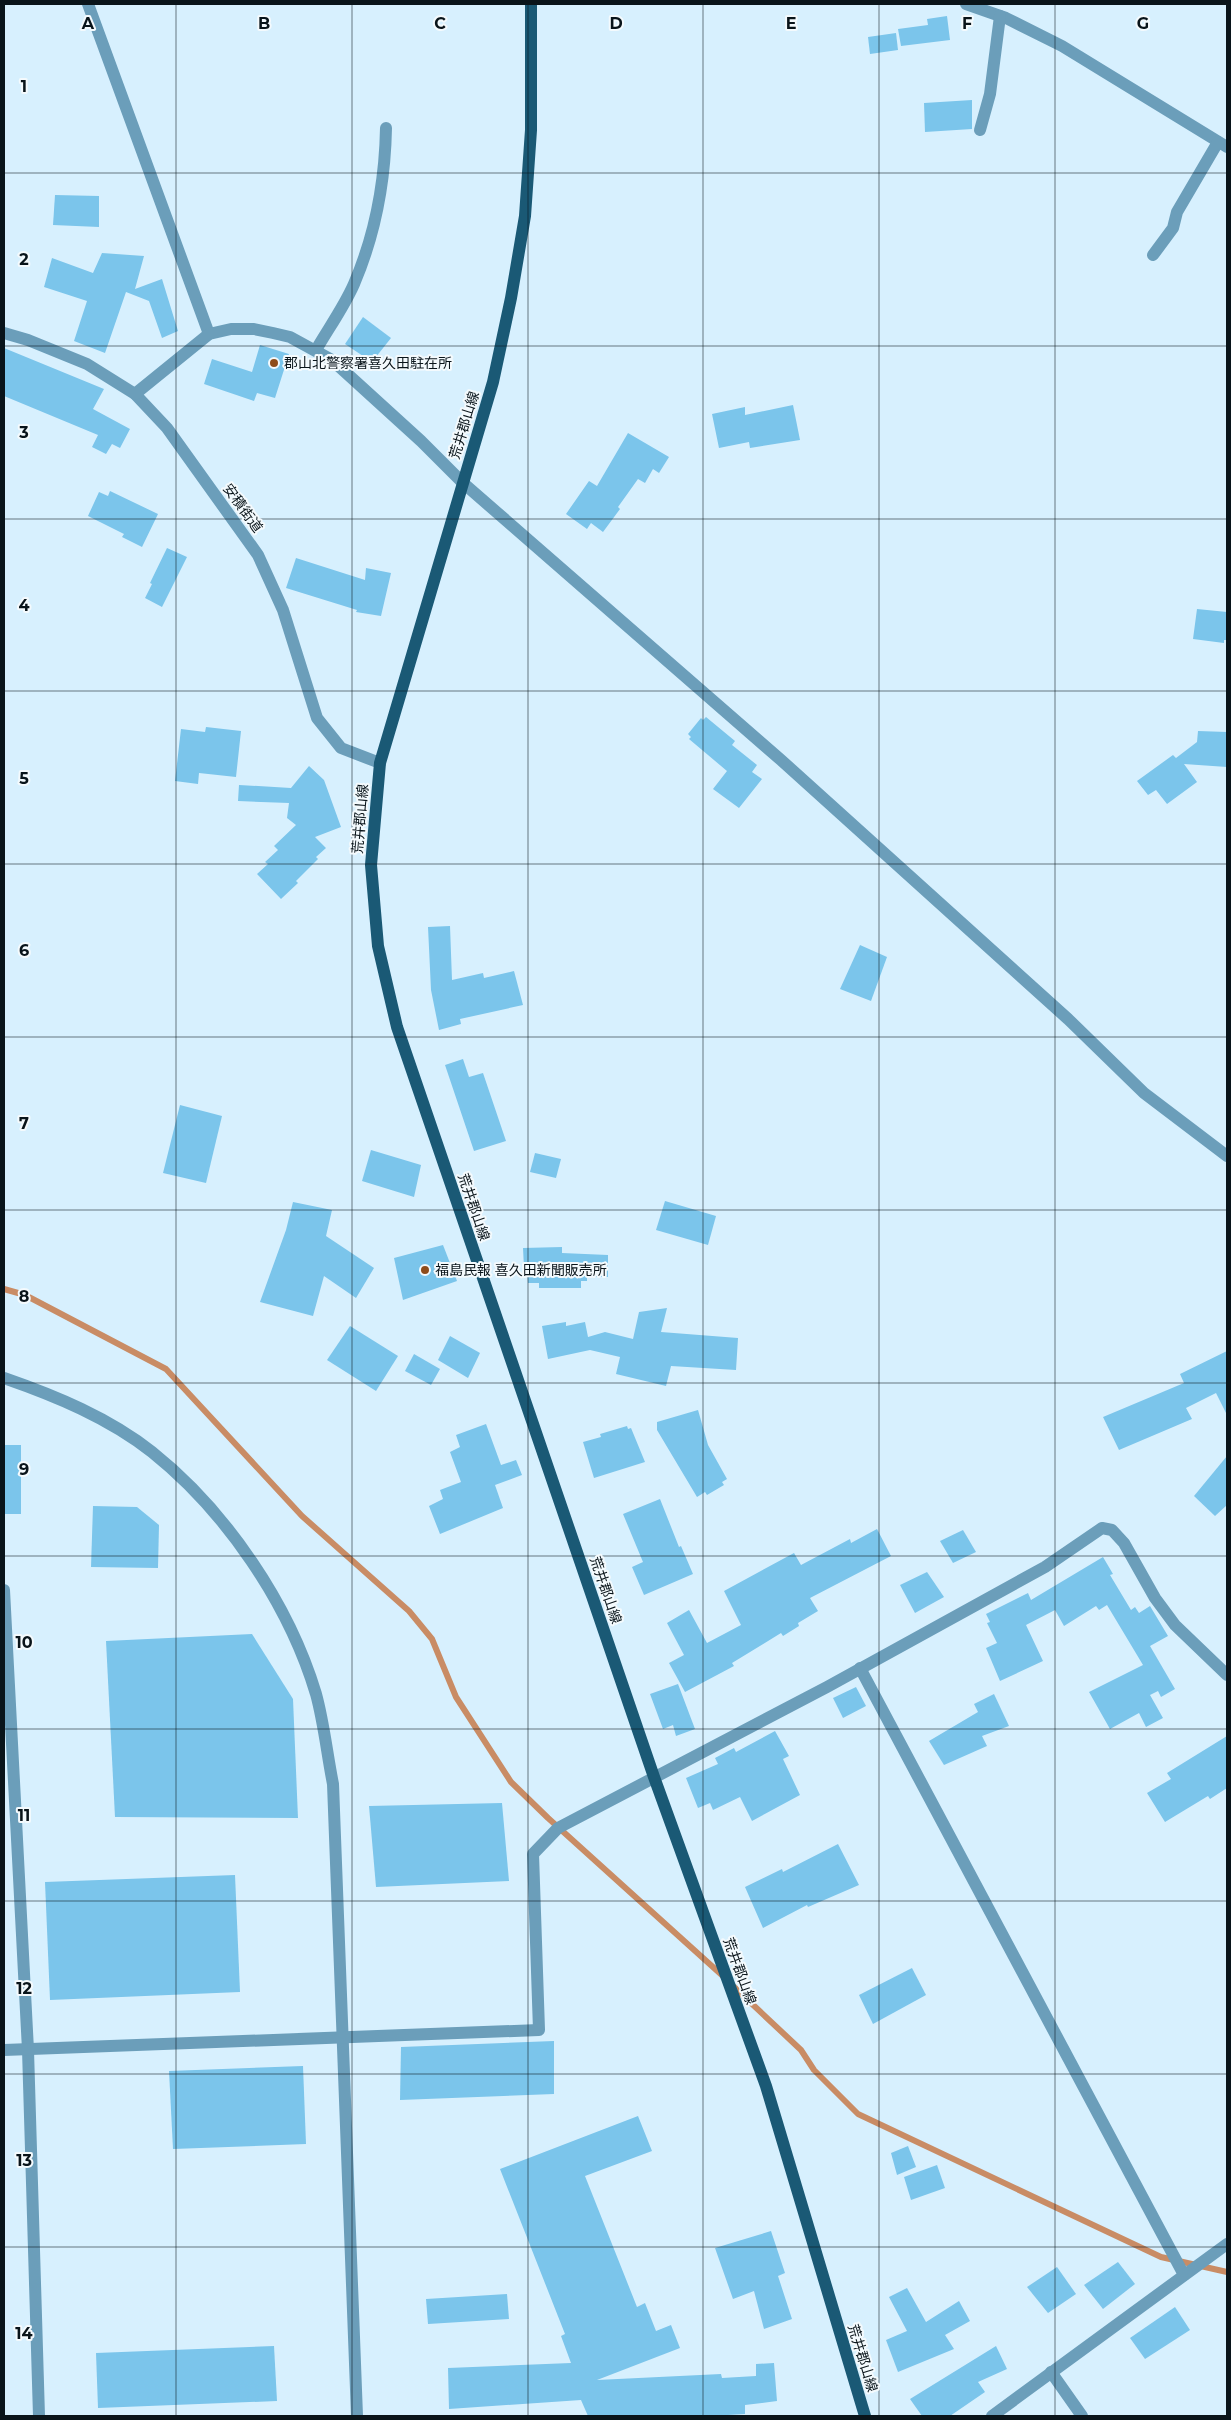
<svg xmlns="http://www.w3.org/2000/svg" width="1231" height="2420" font-family="Montserrat,'Noto Sans JP',sans-serif">
<rect width="100%" height="100%" fill="#d7f0fe"/>
<g fill="none" stroke-linecap="round" stroke-linejoin="round">
<!-- stream -->
<g stroke="#c98c65" stroke-width="6">
<polyline points="4,1289 25,1295 166,1369 302,1516 409,1611 432,1639 456,1697 511,1782 548,1818 724,1977"/>
<polyline points="733,1986 801,2050 814,2070 858,2114 1161,2257 1227,2272"/>
</g>
</g>
<!-- building -->
<g fill="#7bc5eb">
<polygon points="947,16 950,40 901,46 898,29 928,25 927,19"/>
<polygon points="896,33 898,50 870,54 868,37"/>
<polygon points="972,100 972,129 925,132 924,103"/>
<polygon points="55,195 99,196 99,227 53,225"/>
<polygon points="102,253 144,256 135,289 162,279 178,331 162,338 149,301 126,292 105,353 74,341 87,301 44,287 52,258 93,273"/>
<polygon points="363,317 391,338 372,362 345,344"/>
<polygon points="260,345 289,354 275,398 257,393 254,401 204,384 212,359 252,372"/>
<polygon points="4,348 104,389 93,409 130,429 120,448 112,444 106,454 92,447 98,435 4,396"/>
<polygon points="793,405 800,440 750,448 749,442 719,448 712,414 745,407 745,415"/>
<polygon points="628,433 669,457 659,473 653,469 645,483 638,479 618,507 620,509 603,532 591,523 587,529 566,514 589,481 597,486"/>
<polygon points="110,491 158,514 142,547 122,537 124,534 88,516 99,492 108,496"/>
<polygon points="167,548 187,557 162,607 145,598 152,584 150,583"/>
<polygon points="296,558 365,580 366,568 391,573 381,616 356,612 357,610 286,588"/>
<polygon points="1197,609 1227,612 1227,640 1224,640 1224,643 1193,639"/>
<polygon points="706,717 735,741 732,745 757,765 752,772 762,779 739,808 713,789 727,771 689,739 691,737 688,734 701,718 703,720"/>
<polygon points="206,727 241,731 236,777 199,773 198,784 175,781 181,729 205,732"/>
<polygon points="1198,731 1227,732 1227,767 1184,764 1197,782 1167,804 1156,790 1148,795 1137,781 1173,755 1176,758 1197,742"/>
<polygon points="309,766 324,780 341,827 315,837 326,848 316,857 318,859 296,881 298,883 281,899 257,874 268,864 265,862 278,850 274,846 296,825 287,818 289,803 238,801 239,785 291,788"/>
<polygon points="450,926 452,980 483,973 484,978 514,971 523,1005 460,1019 461,1024 439,1030 431,990 428,927"/>
<polygon points="860,945 887,957 871,1001 840,989"/>
<polygon points="463,1059 469,1077 483,1073 506,1141 474,1151 445,1065"/>
<polygon points="180,1105 222,1116 206,1183 163,1173"/>
<polygon points="371,1150 421,1165 414,1197 362,1181"/>
<polygon points="535,1153 561,1159 556,1178 530,1172"/>
<polygon points="665,1201 716,1216 708,1245 656,1230"/>
<polygon points="293,1202 332,1210 326,1236 374,1268 356,1298 324,1276 313,1316 260,1302 286,1230"/>
<polygon points="443,1245 457,1281 403,1300 394,1258"/>
<polygon points="562,1247 562,1253 608,1255 608,1277 587,1277 587,1281 581,1281 581,1288 539,1288 539,1283 528,1283 527,1268 524,1268 523,1248"/>
<polygon points="667,1308 661,1332 738,1338 736,1370 671,1366 666,1386 616,1374 620,1357 590,1350 548,1359 542,1326 566,1322 566,1326 585,1322 588,1337 605,1332 633,1339 639,1312"/>
<polygon points="350,1326 398,1356 376,1391 327,1360"/>
<polygon points="450,1336 480,1353 468,1378 438,1360"/>
<polygon points="1227,1351 1227,1415 1216,1393 1186,1408 1192,1419 1119,1450 1103,1417 1184,1383 1180,1374"/>
<polygon points="414,1354 440,1369 431,1385 405,1371"/>
<polygon points="698,1410 708,1445 727,1479 722,1482 724,1485 707,1495 705,1492 697,1497 657,1430 657,1422"/>
<polygon points="486,1424 501,1465 516,1460 522,1475 495,1485 503,1508 440,1534 429,1506 443,1499 440,1490 461,1482 450,1452 460,1447 456,1435"/>
<polygon points="627,1426 628,1429 631,1428 645,1462 594,1478 583,1442 601,1437 600,1434"/>
<rect x="4" y="1445" width="17" height="69"/>
<polygon points="1227,1456 1227,1505 1215,1516 1194,1496"/>
<polygon points="660,1499 679,1547 681,1546 693,1574 644,1595 632,1567 643,1562 623,1514"/>
<polygon points="93,1506 137,1507 159,1525 158,1568 91,1567"/>
<polygon points="877,1529 891,1556 810,1598 818,1611 798,1623 799,1626 783,1636 781,1633 732,1663 734,1666 685,1692 669,1663 684,1655 667,1623 689,1610 707,1643 741,1625 724,1591 794,1553 801,1565 850,1539 851,1543"/>
<polygon points="963,1530 976,1552 953,1563 940,1541"/>
<polygon points="1103,1557 1113,1574 1110,1575 1131,1610 1135,1607 1139,1613 1150,1606 1168,1636 1150,1646 1175,1689 1161,1697 1158,1691 1150,1695 1163,1718 1146,1727 1139,1713 1110,1729 1089,1692 1143,1665 1107,1605 1099,1610 1096,1606 1064,1626 1055,1610 1026,1625 1043,1661 1000,1681 986,1648 997,1643 987,1623 990,1622 986,1614 1028,1593 1031,1600"/>
<polygon points="927,1572 944,1597 915,1613 900,1585"/>
<polygon points="252,1634 293,1699 298,1818 115,1817 106,1641"/>
<polygon points="678,1684 695,1729 676,1736 673,1725 663,1729 650,1694"/>
<polygon points="856,1687 866,1706 843,1718 833,1698"/>
<polygon points="994,1694 1009,1726 982,1736 987,1746 944,1765 929,1741 978,1712 974,1704"/>
<polygon points="775,1731 789,1756 783,1759 800,1795 752,1821 740,1797 713,1810 710,1803 698,1808 686,1778 718,1764 715,1758 734,1748 736,1752"/>
<polygon points="1227,1736 1227,1788 1210,1799 1208,1796 1165,1822 1147,1793 1171,1779 1167,1773"/>
<polygon points="502,1803 509,1881 376,1887 369,1806"/>
<polygon points="838,1844 859,1885 808,1907 807,1905 763,1928 745,1887 782,1869 783,1872"/>
<polygon points="235,1875 240,1992 50,2000 45,1882"/>
<polygon points="912,1968 926,1995 873,2024 859,1995"/>
<polygon points="554,2041 554,2094 400,2100 401,2047"/>
<polygon points="303,2066 306,2144 173,2149 169,2071"/>
<polygon points="638,2116 652,2151 585,2176 637,2307 645,2303 656,2331 671,2325 680,2348 597,2380 721,2374 722,2378 756,2376 756,2364 774,2363 777,2401 745,2405 745,2414 711,2416 588,2416 581,2400 449,2409 448,2368 571,2363 561,2336 565,2334 500,2169"/>
<polygon points="908,2146 916,2167 897,2175 891,2153"/>
<polygon points="937,2165 945,2188 911,2200 904,2177"/>
<polygon points="771,2231 785,2273 778,2276 792,2319 764,2329 754,2291 733,2299 715,2248"/>
<polygon points="1118,2262 1135,2284 1103,2309 1084,2285"/>
<polygon points="1057,2267 1076,2294 1048,2313 1027,2287"/>
<polygon points="907,2288 926,2322 959,2301 970,2321 945,2335 954,2349 898,2372 886,2340 907,2331 889,2297"/>
<polygon points="507,2294 509,2319 428,2324 426,2299"/>
<polygon points="1175,2307 1190,2330 1145,2359 1130,2338"/>
<polygon points="274,2346 277,2401 98,2408 96,2353"/>
<polygon points="996,2346 1007,2369 978,2382 985,2392 950,2416 922,2416 910,2399"/>
</g>
<g fill="none" stroke-linecap="round" stroke-linejoin="round">
<!-- minor -->
<g stroke="#6b9eba" stroke-width="12">
<polyline points="88,4 209,334"/>
<polyline points="966,4 1006,18 1062,46 1227,147"/>
<polyline points="980,130 990,94 1000,16"/>
<polyline points="1153,255 1173,228 1177,212 1218,142"/>
<polyline points="4,333 28,340 87,364 135,394 167,428 258,555 283,610 317,718 341,748 380,763"/>
<path d="M316,350c12,-21 28,-43 38,-66 21,-49 31,-102 32,-156"/>
<polyline points="135,394 209,334 231,329 254,329 273,333 290,337 332,360 421,441 462,482 781,760 1068,1019 1144,1093 1227,1156"/>
<path d="M4,1378c52,18 105,40 148,74 74,59 137,152 164,242 8,29 11,60 17,90l24,632"/>
<polyline points="4,1590 28,2050 39,2416"/>
<polyline points="860,1668 1184,2275"/>
<polyline points="4,2050 539,2030 533,1854 558,1828 827,1687 1045,1567 1102,1528 1112,1530 1124,1543 1155,1598 1175,1625 1227,1675"/>
<polyline points="1051,2372 1082,2416"/>
<polyline points="992,2416 1227,2244"/>
</g>
<!-- major -->
<polyline stroke="#1a5975" stroke-width="12" points="531,4 531,130 525,216 511,298 493,382 380,763 371,865 378,946 397,1027 654,1777 766,2086 865,2416"/>
</g>
<!-- grid -->
<path fill="none" stroke="#09141a" stroke-width="1" stroke-opacity="0.55" d="M176,4v2412M352,4v2412M528,4v2412M703,4v2412M879,4v2412M1055,4v2412M4,173h1223M4,346h1223M4,519h1223M4,691h1223M4,864h1223M4,1037h1223M4,1210h1223M4,1383h1223M4,1556h1223M4,1729h1223M4,1901h1223M4,2074h1223M4,2247h1223"/>
<!-- markers -->
<g fill="#8e4c1a" stroke="#f4fafd" stroke-width="2">
<circle cx="274" cy="363" r="5"/>
<circle cx="425" cy="1270" r="5"/>
</g>
<g text-anchor="middle" dominant-baseline="central" stroke-width="4" stroke-linejoin="round" paint-order="stroke">
<!-- poi labels -->
<g font-size="14" fill="#09141a" stroke="#f4fafd" text-anchor="start">
<text x="284" y="363">郡山北警察署喜久田駐在所</text>
<text x="435" y="1270">福島民報 喜久田新聞販売所</text>
</g>
<!-- street labels -->
<g font-size="14" fill="#09141a" stroke="#f4fafd">
<text transform="translate(464 425) rotate(-73)">荒井郡山線</text>
<text transform="translate(243 508) rotate(54)">安積街道</text>
<text transform="translate(360 819) rotate(-85)">荒井郡山線</text>
<text transform="translate(474 1207) rotate(71)">荒井郡山線</text>
<text transform="translate(606 1590) rotate(71)">荒井郡山線</text>
<text transform="translate(740 1971) rotate(70)">荒井郡山線</text>
<text transform="translate(863 2358) rotate(73)">荒井郡山線</text>
</g>
</g>
<g font-size="16" text-anchor="middle" font-weight="bold" fill="#09141a" stroke="#f4fafd" stroke-width="4" stroke-linejoin="round" paint-order="stroke">
<text x="88" y="29">A</text>
<text x="264" y="29">B</text>
<text x="440" y="29">C</text>
<text x="616" y="29">D</text>
<text x="791" y="29">E</text>
<text x="967" y="29">F</text>
<text x="1143" y="29">G</text>
<text x="24" y="92">1</text>
<text x="24" y="265">2</text>
<text x="24" y="438">3</text>
<text x="24" y="611">4</text>
<text x="24" y="784">5</text>
<text x="24" y="956">6</text>
<text x="24" y="1129">7</text>
<text x="24" y="1302">8</text>
<text x="24" y="1475">9</text>
<text x="24" y="1648">10</text>
<text x="24" y="1821">11</text>
<text x="24" y="1994">12</text>
<text x="24" y="2166">13</text>
<text x="24" y="2339">14</text>
</g>
<!-- border -->
<rect width="1231" height="2420" fill="none" stroke="#09141a" stroke-width="10"/>
</svg>
